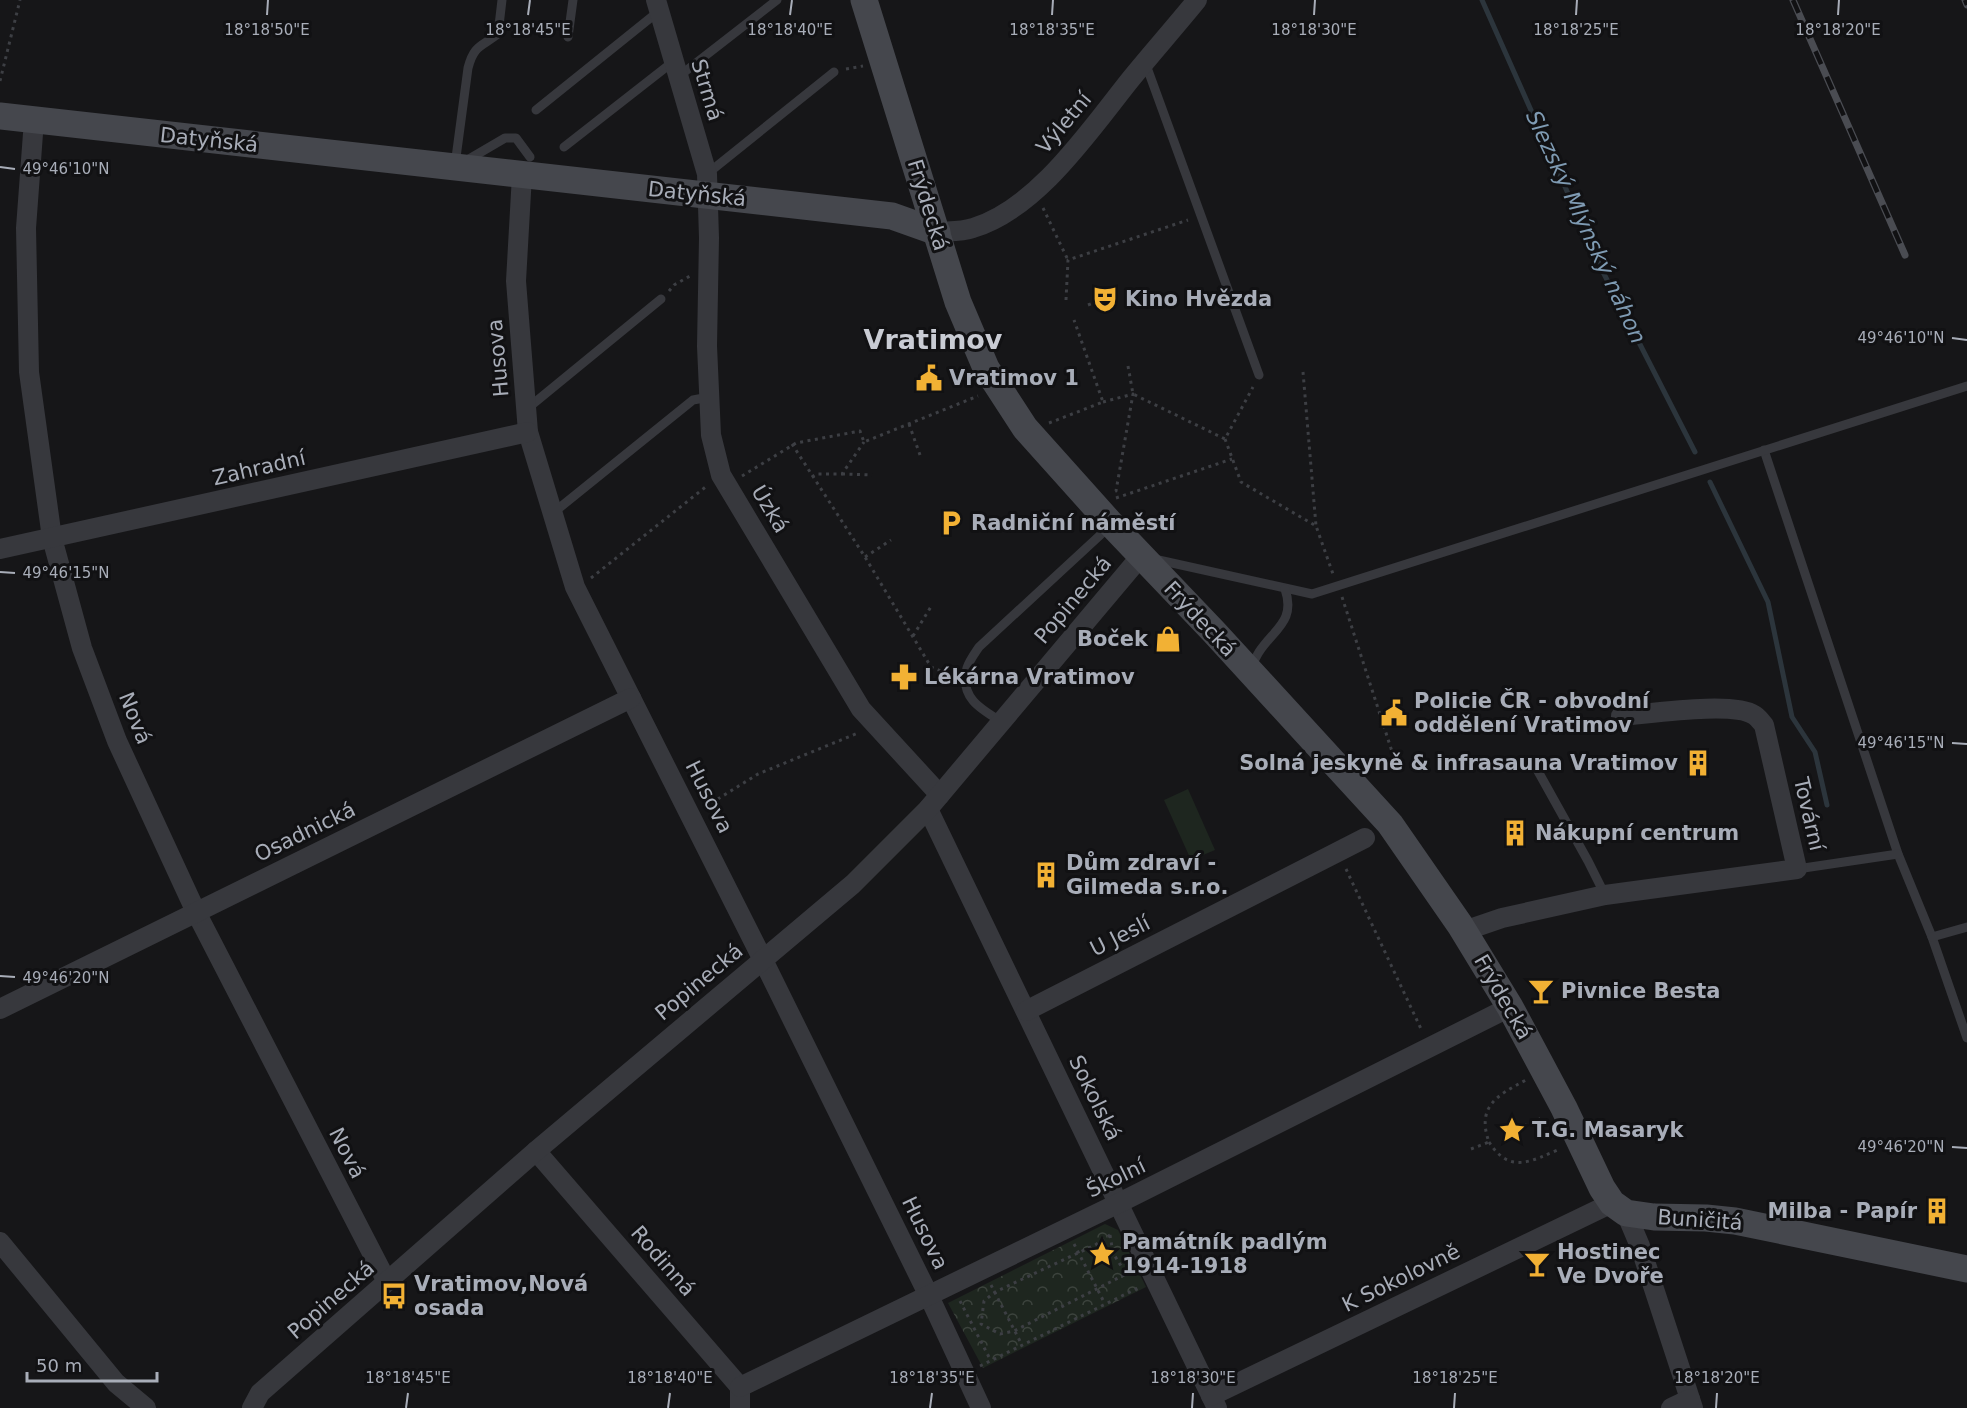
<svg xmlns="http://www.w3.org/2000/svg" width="1967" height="1408" font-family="'DejaVu Sans',sans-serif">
<defs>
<pattern id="park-crowns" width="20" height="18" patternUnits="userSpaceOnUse" patternTransform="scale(1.5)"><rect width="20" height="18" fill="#1e261f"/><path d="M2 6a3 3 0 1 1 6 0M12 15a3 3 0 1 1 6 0" fill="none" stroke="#3c433d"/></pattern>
</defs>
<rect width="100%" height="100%" fill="#161618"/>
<!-- grass -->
<polygon fill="#1e261f" points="1188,789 1215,850 1191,860 1164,800"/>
<!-- park -->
<polygon fill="url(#park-crowns)" points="1105,1224 1118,1230 1146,1287 983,1368 948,1303"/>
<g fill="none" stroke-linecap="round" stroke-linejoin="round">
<!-- stream -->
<g stroke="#2c353c" stroke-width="5">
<polyline points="1482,0 1602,270 1695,452"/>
<polyline points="1710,482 1768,602 1792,717 1815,752 1827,805"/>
</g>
<!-- path -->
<g stroke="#3d3f44" stroke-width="3" stroke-dasharray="3 4.5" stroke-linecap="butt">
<polyline points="846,69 863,66"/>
<polyline points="0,81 20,0"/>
<polyline points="1043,208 1068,260"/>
<polyline points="669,291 674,285 690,276"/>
<polyline points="1066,300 1068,260 1188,220"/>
<polyline points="1088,305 1093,303"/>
<polyline points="1128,366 1133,394 1225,439 1253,387"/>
<polyline points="1303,372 1316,526"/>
<polyline points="1103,402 1133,394 1116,491 1112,493"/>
<polyline points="1049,423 1103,402 1074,320"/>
<polyline points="909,424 920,455"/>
<polyline points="1225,439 1241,482 1316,526 1333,574"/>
<polyline points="792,444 865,557 931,667 953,676"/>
<polyline points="842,474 872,475"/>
<polyline points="742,476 796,443 860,431 864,442 978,396"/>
<polyline points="812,477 816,474 842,474 864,442"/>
<polyline points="1116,498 1232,459"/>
<polyline points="865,557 891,540"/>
<polyline points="591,578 708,485"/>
<polyline points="1342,597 1397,767"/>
<polyline points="913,636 932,605"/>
<polyline points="705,807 758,774 858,733"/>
<polyline points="1346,869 1422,1031"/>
<polyline points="1524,1126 1544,1117"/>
<path d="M1489,1142c21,33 42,19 71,7"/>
<path d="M1471,1149l18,-7c-13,-36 9,-47 37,-62"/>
<polyline points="1110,1235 1113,1253 1126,1274 1014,1331 1000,1334 981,1324 984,1301 995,1292 1095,1245 1110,1235 1111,1232"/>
<polyline points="1074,1244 1105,1304"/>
<polyline points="991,1285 1022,1345"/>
<polyline points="960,1301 991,1361"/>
<polyline points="980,1366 1140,1287"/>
</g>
<!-- lane -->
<g stroke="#37383d" stroke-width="9">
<polyline points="568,37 573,0"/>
<polyline points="1145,62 1259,375"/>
<polyline points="678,77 777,0"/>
<polyline points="536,110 659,11"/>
<polyline points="564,147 674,61"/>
<polyline points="464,162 505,138 516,138 530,157"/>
<path d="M455,165l13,-97c6,-23 13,-21 30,-34l4,-34"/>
<polyline points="707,174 834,72"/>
<polyline points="528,408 661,299"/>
<polyline points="1764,450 1898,854 1932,937 1967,1038"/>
<polyline points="553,513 693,400 709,397"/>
<polyline points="1154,559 1312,594 1967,386"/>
<path d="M1250,669c3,-6 6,-12 9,-17 15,-23 37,-31 26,-63"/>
<path d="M1002,722c-22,-13 -43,-25 -35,-54 2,-7 8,-15 12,-21l131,-121"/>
<polyline points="1534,764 1588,861 1605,895"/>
<polyline points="1797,869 1898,854"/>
<polyline points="1932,937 1967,927"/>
</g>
<!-- street -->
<g stroke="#37383d" stroke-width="20">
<polyline points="656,0 707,174 709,238 707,346 711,435 721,475 861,709 940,795"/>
<polyline points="34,120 26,228 29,372 52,538 82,648 117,741 196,912 387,1282"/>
<polyline points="522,175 516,281 528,432 575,587 763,960 929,1296 981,1408"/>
<path d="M937,232c11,-1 24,0 36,-4 64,-19 117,-98 157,-148 22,-27 45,-53 67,-80"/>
<polyline points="0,549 528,432"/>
<polyline points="928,809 1217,1408"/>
<path d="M1464,931l38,-13 103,-23 192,-26 -33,-144c-3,-3 -6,-8 -10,-10 -21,-14 -105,-1 -133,1"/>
<polyline points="0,1009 631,698"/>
<polyline points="1026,1011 1365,838"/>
<polyline points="536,1151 740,1387 740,1408"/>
<polyline points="1626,1213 1640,1246 1693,1408"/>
<polyline points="0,1242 116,1383 146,1408"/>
<polyline points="740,1387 1119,1203 1510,1007"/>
<polyline points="1211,1396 1612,1203"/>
<polyline points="252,1408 260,1393 536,1151 853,884 928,809 1141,556"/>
<polyline points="1671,1408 1690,1399"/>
</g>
<!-- secondary -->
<g stroke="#45474d" stroke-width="27">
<polyline points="864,0 958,302 986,368 1025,428 1111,524 1214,632 1390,824 1460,925 1510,1007 1564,1108 1602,1188 1612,1203 1626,1213 1654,1217 1706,1218 1735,1221 1967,1269"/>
<polyline points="0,116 892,216 937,232"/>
</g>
<!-- rail casing -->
<g stroke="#4a4c52" stroke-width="7">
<g id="rail">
<polyline points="1793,0 1905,255"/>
<polyline points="1965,0 1967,5"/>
</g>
</g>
<!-- rail -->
<use href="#rail" stroke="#111113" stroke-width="4.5" stroke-dasharray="14" stroke-linecap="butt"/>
</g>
<!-- ticks -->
<path fill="none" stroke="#a8adb8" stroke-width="2" d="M267,15l1,-15M528,15l2,-15M790,15l2,-15M1052,15l1,-15M1314,15l1,-15M1576,15l1,-15M1838,15l1,-15M0,167l15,2M1952,338l15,2M0,572l15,1M1952,743l15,1M0,976l15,1M1952,1147l15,1M406,1408l2,-15M668,1408l2,-15M930,1408l2,-15M1192,1408l1,-15M1454,1408l1,-15M1716,1408l1,-15"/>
<!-- icons -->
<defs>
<g id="theatre-bare" transform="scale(2.07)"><path d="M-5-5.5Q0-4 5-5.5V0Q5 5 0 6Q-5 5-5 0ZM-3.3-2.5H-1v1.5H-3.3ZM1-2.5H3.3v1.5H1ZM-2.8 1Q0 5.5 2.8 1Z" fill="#f2b134" stroke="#111113" stroke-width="2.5" paint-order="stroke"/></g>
<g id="civic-bare" transform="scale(2.07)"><path d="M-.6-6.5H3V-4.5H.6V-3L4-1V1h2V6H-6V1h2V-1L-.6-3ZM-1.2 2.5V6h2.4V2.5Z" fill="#f2b134" stroke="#111113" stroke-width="2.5" paint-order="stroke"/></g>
<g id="parking-bare" transform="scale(2.07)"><path d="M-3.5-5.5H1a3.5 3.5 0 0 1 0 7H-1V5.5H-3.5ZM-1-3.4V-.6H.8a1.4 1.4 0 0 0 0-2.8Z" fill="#f2b134" stroke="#111113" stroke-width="2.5" paint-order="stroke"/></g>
<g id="shop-bare" transform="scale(2.07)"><path d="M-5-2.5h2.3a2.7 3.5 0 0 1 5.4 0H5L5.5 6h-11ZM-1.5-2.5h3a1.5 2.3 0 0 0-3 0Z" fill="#f2b134" stroke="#111113" stroke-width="2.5" paint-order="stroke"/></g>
<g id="pharmacy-bare" transform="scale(2.07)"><path d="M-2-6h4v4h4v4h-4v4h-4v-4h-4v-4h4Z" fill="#f2b134" stroke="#111113" stroke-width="2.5" paint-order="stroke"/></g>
<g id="building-bare" transform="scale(2.07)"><path d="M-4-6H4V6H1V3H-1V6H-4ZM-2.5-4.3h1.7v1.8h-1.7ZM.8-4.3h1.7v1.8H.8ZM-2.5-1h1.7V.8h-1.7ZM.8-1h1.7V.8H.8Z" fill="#f2b134" stroke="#111113" stroke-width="2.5" paint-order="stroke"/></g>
<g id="bar-bare" transform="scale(2.07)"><path d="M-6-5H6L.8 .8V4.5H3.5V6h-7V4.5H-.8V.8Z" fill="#f2b134" stroke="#111113" stroke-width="2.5" paint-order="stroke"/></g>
<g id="sight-bare" transform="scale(2.07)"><path d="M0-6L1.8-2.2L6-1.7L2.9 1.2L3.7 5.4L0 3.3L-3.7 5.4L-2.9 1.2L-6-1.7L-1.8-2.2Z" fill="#f2b134" stroke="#111113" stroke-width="2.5" paint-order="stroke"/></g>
<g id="bus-bare" transform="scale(2.07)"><path d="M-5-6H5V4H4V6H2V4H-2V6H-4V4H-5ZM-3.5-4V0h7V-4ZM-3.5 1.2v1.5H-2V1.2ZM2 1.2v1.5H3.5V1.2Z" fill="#f2b134" stroke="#111113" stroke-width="2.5" paint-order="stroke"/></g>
</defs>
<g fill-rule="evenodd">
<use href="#theatre-bare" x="1105" y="299"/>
<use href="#civic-bare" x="929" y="378"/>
<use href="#parking-bare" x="951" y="523"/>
<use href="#shop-bare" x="1168" y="639"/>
<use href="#pharmacy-bare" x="904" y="677"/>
<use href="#civic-bare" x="1394" y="713"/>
<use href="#building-bare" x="1698" y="763"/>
<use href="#building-bare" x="1515" y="833"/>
<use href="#building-bare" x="1046" y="875"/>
<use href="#bar-bare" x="1541" y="991"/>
<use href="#sight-bare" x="1512" y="1130"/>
<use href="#building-bare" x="1937" y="1211"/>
<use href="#sight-bare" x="1102" y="1254"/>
<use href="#bar-bare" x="1537" y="1264"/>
<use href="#bus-bare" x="394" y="1296"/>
</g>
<g text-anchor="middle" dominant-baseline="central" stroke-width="6" stroke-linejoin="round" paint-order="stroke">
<!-- street labels -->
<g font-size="21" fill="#a8adb8" stroke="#111113">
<text transform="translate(707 90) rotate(73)">Strmá</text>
<text transform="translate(1064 123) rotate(-50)">Výletní</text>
<text transform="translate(209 140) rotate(6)">Datyňská</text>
<text transform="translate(697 194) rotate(6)">Datyňská</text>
<text transform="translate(928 205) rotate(73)">Frýdecká</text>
<text transform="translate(498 358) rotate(-95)">Husova</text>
<text transform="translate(259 468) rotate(-13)">Zahradní</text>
<text transform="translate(770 509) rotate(59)">Úzká</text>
<text transform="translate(1073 600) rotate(-50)">Popinecká</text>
<text transform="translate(1200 619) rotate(47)">Frýdecká</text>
<text transform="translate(135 718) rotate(68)">Nová</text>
<text transform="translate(709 797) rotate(63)">Husova</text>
<text transform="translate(1809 814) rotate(77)">Tovární</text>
<text transform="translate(305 832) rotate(-26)">Osadnická</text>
<text transform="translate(1120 936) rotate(-27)">U Jeslí</text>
<text transform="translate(699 982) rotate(-40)">Popinecká</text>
<text transform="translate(1503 997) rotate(60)">Frýdecká</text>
<text transform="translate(1095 1098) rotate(64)">Sokolská</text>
<text transform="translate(347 1153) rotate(63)">Nová</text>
<text transform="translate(1116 1178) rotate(-26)">Školní</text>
<text transform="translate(1700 1220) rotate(4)">Buničitá</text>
<text transform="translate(925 1233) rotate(64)">Husova</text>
<text transform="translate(663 1261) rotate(49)">Rodinná</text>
<text transform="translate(1401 1278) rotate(-26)">K Sokolovně</text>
<text transform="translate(331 1300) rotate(-41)">Popinecká</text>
</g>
<!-- poi labels -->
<g font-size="21" font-weight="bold" fill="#a8adb8" stroke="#111113" text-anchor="start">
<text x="1125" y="299">Kino Hvězda</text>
<text x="949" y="378">Vratimov 1</text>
<text x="971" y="523">Radniční náměstí</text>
<text x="1148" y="639" text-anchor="end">Boček</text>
<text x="924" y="677">Lékárna Vratimov</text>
<text x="1414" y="701">Policie ČR - obvodní<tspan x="1414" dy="24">oddělení Vratimov</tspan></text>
<text x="1678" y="763" text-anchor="end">Solná jeskyně &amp; infrasauna Vratimov</text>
<text x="1535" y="833">Nákupní centrum</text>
<text x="1066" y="863">Dům zdraví -<tspan x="1066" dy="24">Gilmeda s.r.o.</tspan></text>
<text x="1561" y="991">Pivnice Besta</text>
<text x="1532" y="1130">T.G. Masaryk</text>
<text x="1917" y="1211" text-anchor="end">Milba - Papír</text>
<text x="1122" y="1242">Památník padlým<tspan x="1122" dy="24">1914-1918</tspan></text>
<text x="1557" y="1252">Hostinec<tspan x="1557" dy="24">Ve Dvoře</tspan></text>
<text x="414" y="1284">Vratimov,Nová<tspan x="414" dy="24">osada</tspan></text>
</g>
<!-- water labels -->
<g font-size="22" font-style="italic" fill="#7f9bb3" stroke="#111113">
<text transform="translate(1586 227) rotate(65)">Slezský Mlýnský náhon</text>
</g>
<!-- district labels -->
<g font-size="27" font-weight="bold" fill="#c9ccd4" stroke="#111113">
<text x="933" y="339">Vratimov</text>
</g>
</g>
<g font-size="15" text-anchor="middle" fill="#a8adb8" stroke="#111113" stroke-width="6" stroke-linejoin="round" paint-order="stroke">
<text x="267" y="35">18°18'50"E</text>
<text x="528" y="35">18°18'45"E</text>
<text x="790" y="35">18°18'40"E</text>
<text x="1052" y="35">18°18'35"E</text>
<text x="1314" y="35">18°18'30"E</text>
<text x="1576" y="35">18°18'25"E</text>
<text x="1838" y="35">18°18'20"E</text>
<text x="66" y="174">49°46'10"N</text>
<text x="1901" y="343">49°46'10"N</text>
<text x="66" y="578">49°46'15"N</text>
<text x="1901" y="748">49°46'15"N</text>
<text x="66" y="983">49°46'20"N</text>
<text x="1901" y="1152">49°46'20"N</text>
<text x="408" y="1383">18°18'45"E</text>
<text x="670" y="1383">18°18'40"E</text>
<text x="932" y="1383">18°18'35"E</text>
<text x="1193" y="1383">18°18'30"E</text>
<text x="1455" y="1383">18°18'25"E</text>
<text x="1717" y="1383">18°18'20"E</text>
</g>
<!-- scale -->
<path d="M27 1372v9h130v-9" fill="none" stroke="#a8adb8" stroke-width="3"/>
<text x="36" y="1372" font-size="18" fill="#a8adb8" stroke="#111113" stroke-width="4.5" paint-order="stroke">50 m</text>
</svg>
